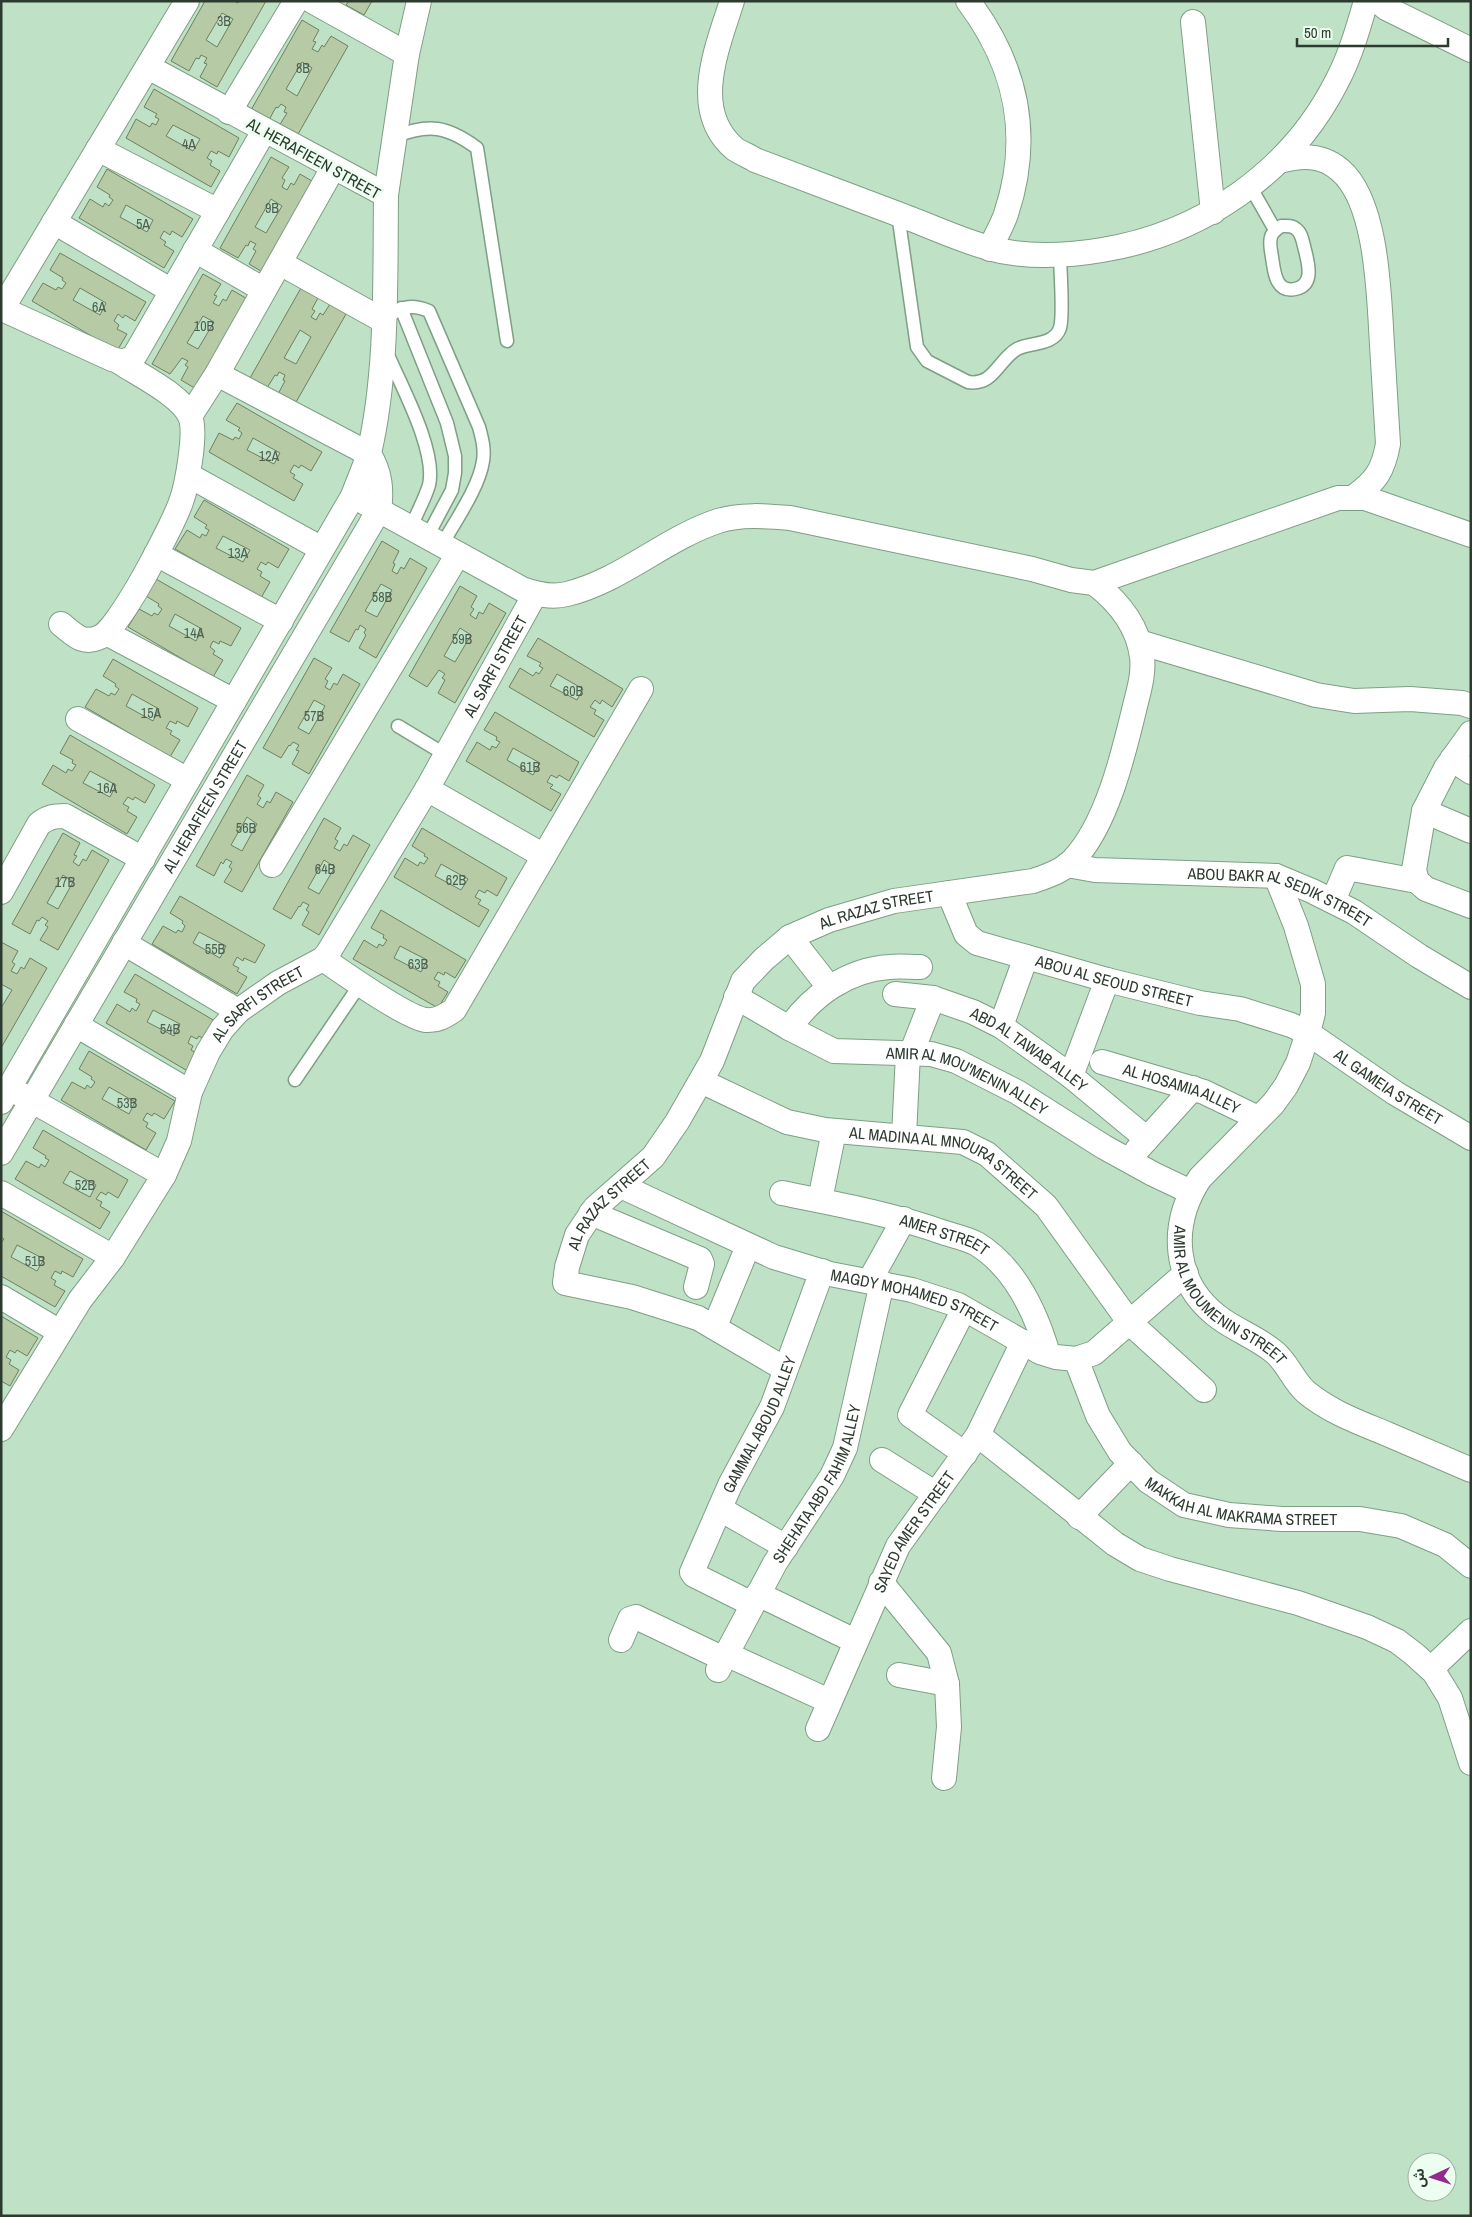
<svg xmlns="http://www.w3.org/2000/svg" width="1472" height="2217" font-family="'Archivo Narrow','Noto Sans Arabic',sans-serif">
<rect width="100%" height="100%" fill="#bfe2c6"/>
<!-- building -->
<g fill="#b7caa6" stroke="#6e7f5e" fill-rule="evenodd">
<path d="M205,1h29l4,2 1,-2h27l-49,86 -17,-10 7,-13 -3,-1 3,-5 -6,-3 -2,4 -3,-1 -7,13 -18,-10zM222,13l11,6 -16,28 -11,-7z"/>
<polygon points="349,1 372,1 364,15 346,5"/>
<path d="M302,20l17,10 -6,11 3,1 -4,7 6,3 4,-7 2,2 7,-11 17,10 -51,90 -18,-10 8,-13 -3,-1 2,-5 -5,-3 -3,4 -2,-1 -7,13 -18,-10zM302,62l10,6 -15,28 -11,-7z"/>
<path d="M154,89l85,49 -10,19 -11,-6 -1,3 -6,-3 -4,7 5,3 -2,4 10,6 -9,16 -85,-49 10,-19 14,8 2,-4 4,2 3,-6 -4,-2 2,-3 -13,-7zM173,125l27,14 -7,12 -27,-15z"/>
<path d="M271,157l18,10 -7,11 3,2 -3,7 5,3 4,-7 3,2 6,-11 17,10 -51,90 -17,-10 7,-13 -3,-2 3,-5 -6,-3 -2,5 -2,-1 -8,13 -18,-10zM271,199l11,7 -16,27 -11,-6z"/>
<path d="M107,169l86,50 -11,18 -10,-6 -2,4 -6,-4 -4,7 6,4 -2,3 10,6 -10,17 -85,-50 11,-19 13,8 2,-4 4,3 4,-6 -4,-3 1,-2 -13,-8zM126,205l27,15 -6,12 -27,-15z"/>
<path d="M60,253l86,49 -11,19 -10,-6 -2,3 -5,-4 -4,7 5,4 -2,4 10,5 -10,17 -85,-50 11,-18 13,7 2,-3 4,2 4,-6 -4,-3 1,-2 -13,-8zM80,288l26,15 -6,12 -27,-15z"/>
<path d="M203,274l18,10 -7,11 3,1 -4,7 6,3 4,-7 3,2 6,-11 17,10 -51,90 -17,-10 7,-13 -3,-2 3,-4 -6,-3 -12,16 -18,-10zM203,316l11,6 -16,27 -11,-6z"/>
<path d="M301,288l17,10 -6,11 3,2 -4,6 5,3 4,-7 3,2 7,-11 16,10 -51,90 -17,-10 7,-13 -2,-1 2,-5 -6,-3 -2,4 -2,-1 -8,13 -17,-10zM300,330l11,7 -15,27 -12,-6z"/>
<path d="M237,403l85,49 -11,19 -10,-6 -2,3 -5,-3 -4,7 5,3 -2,3 10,6 -9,17 -85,-49 10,-19 14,7 2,-3 4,2 3,-6 -4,-3 2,-2 -14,-8zM253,438l27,15 -6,11 -27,-14z"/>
<path d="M204,500l85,49 -11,19 -10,-6 -2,3 -5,-3 -4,7 5,3 -2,4 10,6 -9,16 -86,-49 12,-19 13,8 2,-4 4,2 3,-6 -4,-2 2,-3 -13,-8zM223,536l27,14 -7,12 -27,-14z"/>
<path d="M382,541l17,10 -6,12 2,1 -3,7 5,3 4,-7 3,2 6,-11 17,10 -51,90 -17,-10 7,-13 -2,-2 2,-4 -6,-4 -2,5 -2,-1 -7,13 -19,-10zM381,584l11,6 -15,27 -12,-6z"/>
<path d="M156,579l85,49 -10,18 -11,-5 -1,3 -6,-3 -3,6 5,4 -2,3 10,6 -10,17 -85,-50 11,-18 13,7 2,-3 4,2 4,-6 -4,-3 1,-2 -13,-8zM175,614l27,15 -6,12 -27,-15z"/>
<path d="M460,586l17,10 -6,11 3,2 -4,6 6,4 3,-7 4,2 6,-11 17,10 -51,90 -17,-10 7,-13 -3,-2 3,-4 -6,-4 -12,17 -18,-11zM460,628l11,7 -16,27 -11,-6z"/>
<path d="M538,638l85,51 -11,18 -10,-7 -2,4 -5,-4 -5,7 6,3 -2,4 10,6 -10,17 -85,-50 11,-19 13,8 3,-4 3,2 4,-6 -4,-2 2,-3 -14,-7zM557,674l26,15 -6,11 -27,-14z"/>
<path d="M314,658l18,10 -7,11 3,2 -3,6 5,3 4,-7 3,2 6,-11 17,10 -51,90 -17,-10 7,-13 -3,-1 3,-5 -6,-3 -3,4 -1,-1 -8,13 -18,-10zM314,700l11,6 -16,28 -11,-6z"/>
<path d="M113,659l85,49 -10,19 -11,-6 -1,3 -6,-3 -4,7 6,3 -2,3 10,6 -10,17 -85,-50 11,-18 13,7 2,-3 4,2 4,-6 -4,-3 1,-2 -13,-8zM132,694l27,15 -6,12 -27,-15z"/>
<path d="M495,712l84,50 -10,19 -10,-6 -2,3 -6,-3 -4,7 6,3 -3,3 11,6 -10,17 -85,-50 11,-19 13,8 2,-4 4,2 4,-6 -4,-2 1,-3 -13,-7zM513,748l27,15 -7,12 -26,-15z"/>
<path d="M70,735l85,50 -10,18 -10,-6 -2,3 -5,-3 -5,7 6,3 -2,4 10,6 -10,17 -85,-50 11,-19 13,8 2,-4 4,2 4,-6 -4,-2 1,-3 -13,-7zM90,771l26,14 -6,12 -27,-14z"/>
<path d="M247,775l17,10 -6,11 3,2 -4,6 6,4 4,-7 3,2 6,-11 17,10 -51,90 -18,-10 8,-13 -3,-2 3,-5 -6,-3 -3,5 -2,-2 -7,14 -18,-10zM247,817l10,7 -15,27 -11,-6z"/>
<path d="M324,818l17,10 -6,11 3,2 -4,7 6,3 4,-7 3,2 6,-11 17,10 -51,90 -17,-10 7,-13 -3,-2 3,-5 -6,-3 -3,5 -1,-1 -8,13 -18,-10zM324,860l11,7 -16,27 -11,-6z"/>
<path d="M422,828l85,50 -10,18 -10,-6 -2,3 -6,-3 -4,7 6,3 -3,4 11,6 -10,17 -85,-50 11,-19 13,8 2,-4 4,2 4,-6 -4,-2 1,-2 -13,-8zM441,864l27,15 -7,11 -26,-14z"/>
<path d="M63,833l17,10 -6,12 3,1 -4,6 6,4 4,-7 3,2 6,-11 17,10 -51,90 -18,-10 8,-13 -3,-2 3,-4 -6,-4 -3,4 -2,-1 -7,14 -18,-10zM63,875l10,7 -15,27 -11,-6z"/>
<path d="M180,896l85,49 -10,18 -11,-5 -1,3 -6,-4 -4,8 6,3 -2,3 10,6 -10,17 -85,-50 11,-18 13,7 2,-3 4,2 3,-6 -3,-3 1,-2 -13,-8zM199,932l27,14 -6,12 -27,-15z"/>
<path d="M381,910l85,50 -11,18 -10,-6 -1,3 -6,-3 -4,7 6,3 -2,4 10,6 -10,16 -85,-49 11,-19 13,8 2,-4 4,2 4,-6 -4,-2 1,-3 -13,-7zM400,946l27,14 -6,12 -27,-14z"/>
<polygon points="1,942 18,951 12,962 15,964 11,971 17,974 21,967 24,969 30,958 47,968 1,1048 1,1008 12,990 1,984"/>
<path d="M135,974l85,50 -11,18 -10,-6 -2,3 -6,-3 -3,7 5,3 -2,4 10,6 -10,17 -85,-50 11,-19 13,8 2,-4 4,3 4,-7 -4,-2 1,-3 -13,-7zM153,1010l27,14 -6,12 -27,-14z"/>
<path d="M89,1051l86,50 -11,18 -10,-6 -2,3 -5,-3 -4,7 5,3 -2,4 10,6 -10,17 -85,-50 11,-18 13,7 2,-4 4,3 4,-6 -4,-3 1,-2 -13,-8zM109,1087l26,15 -6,12 -27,-15z"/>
<path d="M43,1130l85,50 -10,18 -10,-6 -2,3 -5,-3 -5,7 6,3 -2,4 10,6 -10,17 -85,-50 11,-18 13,7 2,-4 4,3 4,-7 -4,-2 1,-2 -13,-8zM70,1171l26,14 -6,12 -27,-14z"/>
<path d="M1,1211l82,48 -10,18 -11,-6 -1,3 -6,-3 -4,7 5,3 -2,4 11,6 -10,16 -54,-31v-33l3,-4 -3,-1zM17,1245l27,14 -7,12 -26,-14z"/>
<polygon points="1,1316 38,1338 27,1356 17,1350 15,1353 10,1350 6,1357 11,1360 9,1364 19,1370 10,1386 1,1381"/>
</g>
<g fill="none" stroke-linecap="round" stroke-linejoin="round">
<!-- service casing -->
<g stroke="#7e9f84" stroke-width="15">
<g id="service">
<path d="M394,137c35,-14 53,-11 83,11l30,193"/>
<polyline points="1250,186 1275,230"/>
<path d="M898,214l19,133 10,14 41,21c26,4 30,-22 49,-33 13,-7 37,-3 43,-21 4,-12 0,-59 0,-74"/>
<path d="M1281,226c5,0 11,-1 15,3 6,4 7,14 9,21 3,13 10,35 -10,39 -20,4 -21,-19 -23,-32 -1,-6 -3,-14 -1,-20 1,-5 6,-8 10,-11z"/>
<polyline points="401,308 447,423 455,456 455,473 452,490 427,537"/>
<path d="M384,321c14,-14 27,-18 45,-10l50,116c3,11 6,22 4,34 -4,27 -28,60 -41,84"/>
<path d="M387,353c14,32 50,98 42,132 -4,14 -13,29 -18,43"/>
<polyline points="398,726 446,755"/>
<polyline points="295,1080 361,983"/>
</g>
</g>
<!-- minor casing -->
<g stroke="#7e9f84" stroke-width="26">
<g id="minor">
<path d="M187,1l-185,308 110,50c9,3 16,3 23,-4l129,-224"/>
<polyline points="312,1 407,54"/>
<path d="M732,1c-14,45 -43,110 3,148 6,4 14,7 20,11 52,20 104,39 156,59 26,10 52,22 78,29 34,10 79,8 113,2 99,-16 188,-77 234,-167 14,-26 22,-54 30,-82"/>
<path d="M968,1c49,65 64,135 38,213 -4,12 -11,23 -16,35"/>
<polyline points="1378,1 1386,8 1471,50"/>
<polyline points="1193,22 1213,212"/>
<polyline points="229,112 296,1"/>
<polyline points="98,149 218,211"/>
<path d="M1280,161c21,-6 42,-7 60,9 38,32 39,128 42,175 2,33 4,66 6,99 -5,27 -12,37 -34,53"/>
<polyline points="386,195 407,54 419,1"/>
<polyline points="54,222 172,291"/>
<polyline points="195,250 264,290"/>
<polyline points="280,263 384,321"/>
<polyline points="217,374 369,454"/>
<polyline points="190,416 217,374 333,168"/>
<polyline points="188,475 322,549"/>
<path d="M353,496l169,93c14,5 29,9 45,5 54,-13 97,-55 151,-73 22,-7 48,-5 72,-3l242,51 39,11 23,3 244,-85h27l106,37"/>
<polyline points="156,554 281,621"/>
<path d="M61,624c13,11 22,21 39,13 19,-7 73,-112 81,-135 6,-16 16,-71 9,-86 -9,-21 -53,-42 -72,-55"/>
<polyline points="108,634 234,701"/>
<polyline points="1139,642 1316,695 1354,701 1410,699 1462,703 1471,706"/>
<polyline points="78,719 188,780"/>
<polyline points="1471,733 1446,768 1424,811 1414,870 1417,881 1426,889 1471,906"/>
<polyline points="1452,759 1471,772"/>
<polyline points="1424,811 1471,831"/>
<polyline points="544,856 641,689"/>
<polyline points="272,865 458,554"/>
<path id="s1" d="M1067,865l28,5 181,6 36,15 42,21 65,44 52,31"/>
<path id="s2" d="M1276,876l20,50 17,58v29l-5,20 -10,30 -12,23 -13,18 -73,74c-31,47 -28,106 21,141 17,12 36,19 52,32 14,10 20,30 33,41 24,20 52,30 81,42 28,12 56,24 84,36"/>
<path d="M1,892l38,-68c9,-7 15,-8 26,-8l78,43"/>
<path id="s3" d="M949,893l17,41 11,9 130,37 93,23 40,6 51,16 17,8 87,60 76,45"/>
<polyline points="1333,901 1347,868 1417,881"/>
<polyline points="790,937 829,987"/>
<polyline points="124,943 238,1011"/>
<path d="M323,959c19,13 84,59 103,61 11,1 19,-4 28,-10l90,-154 -117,-67"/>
<path id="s4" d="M895,994l38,4 40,14 28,14 70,50 76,63"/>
<path id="s5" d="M736,997l53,31 45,23 97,3 25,7 61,31 87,55 49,27 38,18"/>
<polyline points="76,1025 190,1092"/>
<polyline points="1001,1026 1026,957"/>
<path d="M789,1028c24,-33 58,-58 100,-61 10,-1 21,0 31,0"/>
<polyline points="911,1054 933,998"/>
<path id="s6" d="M1102,1062l102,30 54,26"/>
<polyline points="1071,1076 1107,980"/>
<path id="s7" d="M701,1081l86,41 38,8 138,12 24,12 59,52 84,117 74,67"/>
<polyline points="20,1094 164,1175"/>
<path d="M1,1102l352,-606c5,-14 12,-29 16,-43 19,-80 16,-176 17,-258l-238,-128"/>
<polyline points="904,1136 908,1054"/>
<polyline points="1137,1150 1193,1088"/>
<path id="s8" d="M1,1153l378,-643c3,-21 1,-38 -10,-56"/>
<path id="s9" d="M621,1186l153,71 56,17 82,16 46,15 82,47 16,5 20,2 18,-6 92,-80"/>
<polyline points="1,1193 113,1257"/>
<path id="s10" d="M782,1193c55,11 110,21 163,40 10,3 23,6 32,11 39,24 59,69 71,110"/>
<polyline points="820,1200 834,1131"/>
<polyline points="591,1213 700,1259 702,1264 696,1287"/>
<polyline points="870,1280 904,1219"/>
<polyline points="1,1297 60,1332"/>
<polyline points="964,1309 910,1415 965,1454"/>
<polyline points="715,1326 748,1246"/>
<path id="s11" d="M1076,1359l22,57 22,36 28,29 36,24 45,10 53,4h78l41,7 44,19 26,21"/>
<path id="s12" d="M785,1369l-87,-51 -66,-21 -67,-14 2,-16 10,-32 18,-27 58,-51 24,-35 35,-61 31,-80 21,-22 26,-22 39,-17 65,-19 139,-20c14,-5 30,-10 40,-21 34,-35 51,-108 62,-154 4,-16 9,-32 7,-49 -4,-32 -23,-55 -48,-74"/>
<path id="s13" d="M1,1429l79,-129 33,-43 51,-82 15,-34 11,-49 18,-40 14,-23 16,-18 40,-28 45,-24 5,-6 99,-164 108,-195"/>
<polyline points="978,1435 1115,1544 1140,1559 1170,1569 1298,1603 1367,1627 1397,1641 1414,1654 1434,1672 1450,1698 1471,1763"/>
<polyline points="882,1460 936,1494"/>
<polyline points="720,1509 786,1547"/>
<polyline points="1079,1517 1131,1463"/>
<polyline points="881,1582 939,1653 947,1684 949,1727 944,1778"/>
<polyline points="758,1594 855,1641"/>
<path id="s14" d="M752,1604l-58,-29 -2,-3 38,-87 42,-78 50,-136"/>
<polyline points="621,1640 630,1619 636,1617 724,1659"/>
<polyline points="726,1654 829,1701"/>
<polyline points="1431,1669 1471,1631"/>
<path id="s15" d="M718,1670l57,-107 57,-87 13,-28 37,-165"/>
<polyline points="899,1675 947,1684"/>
<path id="s16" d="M818,1729l80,-183 80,-111 45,-93"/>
</g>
</g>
<!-- service -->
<use href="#service" stroke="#fff" stroke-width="12"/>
<!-- minor -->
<use href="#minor" stroke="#fff" stroke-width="24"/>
</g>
<g text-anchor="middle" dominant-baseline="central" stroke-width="5" stroke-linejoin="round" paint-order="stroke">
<!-- number labels -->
<g font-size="14" fill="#505e4d">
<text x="224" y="21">3B</text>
<text x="303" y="68">8B</text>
<text x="189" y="144">4A</text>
<text x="272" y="208">9B</text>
<text x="143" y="224">5A</text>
<text x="99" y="307">6A</text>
<text x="204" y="326">10B</text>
<text x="269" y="456">12A</text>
<text x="238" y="553">13A</text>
<text x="382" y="597">58B</text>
<text x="194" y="633">14A</text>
<text x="462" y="639">59B</text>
<text x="573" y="691">60B</text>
<text x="151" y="713">15A</text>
<text x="314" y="716">57B</text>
<text x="530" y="767">61B</text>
<text x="107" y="788">16A</text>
<text x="246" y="828">56B</text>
<text x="325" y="869">64B</text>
<text x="456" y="880">62B</text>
<text x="65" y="882">17B</text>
<text x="215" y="949">55B</text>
<text x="418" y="964">63B</text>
<text x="170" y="1029">54B</text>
<text x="127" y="1103">53B</text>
<text x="85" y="1185">52B</text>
<text x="35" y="1261">51B</text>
</g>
<!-- street labels -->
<g font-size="16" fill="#2d3a2f" stroke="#ecfeef">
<text transform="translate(314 158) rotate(29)">AL HERAFIEEN STREET</text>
<text stroke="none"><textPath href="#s13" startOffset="924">AL SARFI STREET</textPath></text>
<text stroke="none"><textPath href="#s8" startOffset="402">AL HERAFIEEN STREET</textPath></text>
<text stroke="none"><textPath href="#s1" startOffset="218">ABOU BAKR AL SEDIK STREET</textPath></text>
<text stroke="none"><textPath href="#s12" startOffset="752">AL RAZAZ STREET</textPath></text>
<text stroke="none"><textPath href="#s3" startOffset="201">ABOU AL SEOUD STREET</textPath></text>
<text stroke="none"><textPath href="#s13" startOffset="504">AL SARFI STREET</textPath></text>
<text stroke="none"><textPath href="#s4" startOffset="148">ABD AL TAWAB ALLEY</textPath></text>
<text stroke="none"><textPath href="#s5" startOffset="251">AMIR AL MOU'MENIN ALLEY</textPath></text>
<text stroke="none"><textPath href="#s3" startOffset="499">AL GAMEIA STREET</textPath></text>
<text stroke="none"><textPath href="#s6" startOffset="84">AL HOSAMIA ALLEY</textPath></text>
<text stroke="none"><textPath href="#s7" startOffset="261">AL MADINA AL MNOURA STREET</textPath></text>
<text stroke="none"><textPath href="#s12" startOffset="332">AL RAZAZ STREET</textPath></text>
<text stroke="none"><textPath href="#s10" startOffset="168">AMER STREET</textPath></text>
<text stroke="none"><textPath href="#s2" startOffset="491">AMIR AL MOUMENIN STREET</textPath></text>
<text stroke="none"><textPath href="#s9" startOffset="316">MAGDY MOHAMED STREET</textPath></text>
<text stroke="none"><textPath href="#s14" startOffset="231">GAMMAL ABOUD ALLEY</textPath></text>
<text stroke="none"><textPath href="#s15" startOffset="212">SHEHATA ABD FAHIM ALLEY</textPath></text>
<text stroke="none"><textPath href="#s11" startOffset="242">MAKKAH AL MAKRAMA STREET</textPath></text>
<text stroke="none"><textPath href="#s16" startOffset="220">SAYED AMER STREET</textPath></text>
</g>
</g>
<!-- border -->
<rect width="1472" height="2217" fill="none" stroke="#2d3a2f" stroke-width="5"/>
<!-- north arrow -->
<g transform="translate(1432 2177) rotate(266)"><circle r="24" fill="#ecfeef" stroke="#a0b0a2"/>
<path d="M0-4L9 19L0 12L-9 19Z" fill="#942b8e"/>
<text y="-8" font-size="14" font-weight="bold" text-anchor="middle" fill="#2d3a2f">ش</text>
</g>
<!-- scale -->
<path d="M1297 38v8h151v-8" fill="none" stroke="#2d3a2f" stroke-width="2.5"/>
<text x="1304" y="38" font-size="15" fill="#2d3a2f" stroke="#ecfeef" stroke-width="4" paint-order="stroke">50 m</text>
</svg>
